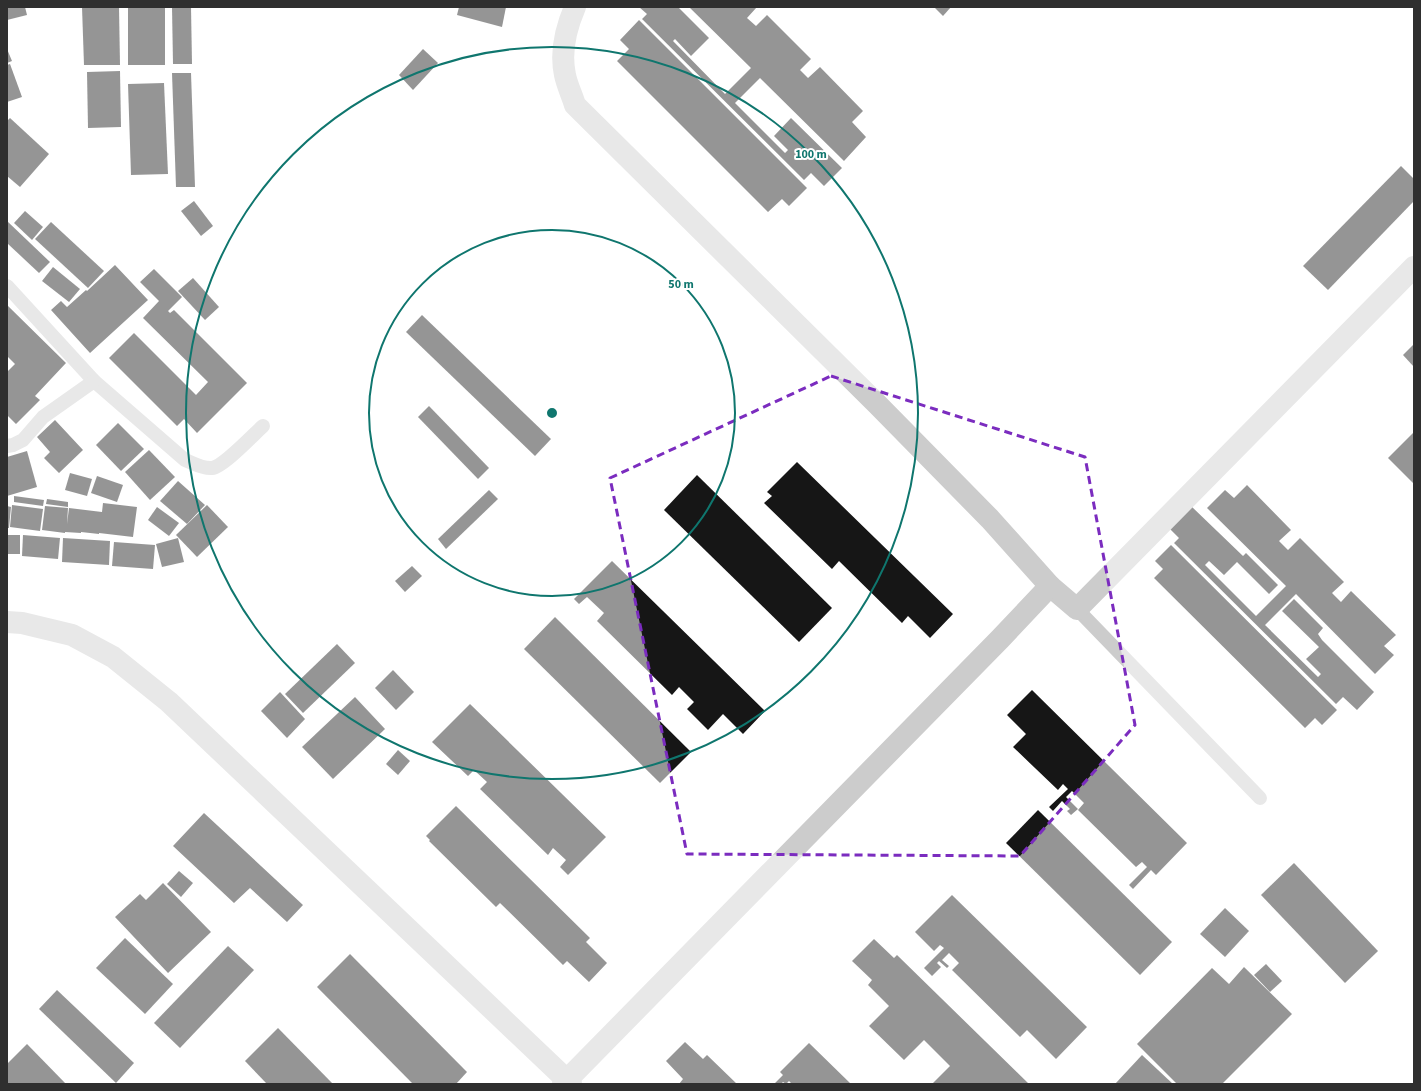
<svg xmlns="http://www.w3.org/2000/svg" width="1421" height="1091" font-family="'Source Sans 3',sans-serif">
<rect width="100%" height="100%" fill="#fff"/>
<!-- building -->
<g fill="#161616">
<polygon points="7,7 25,7 27,15 7,20"/>
<polygon points="82,7 119,7 120,65 84,65"/>
<rect x="128" y="7" width="37" height="58"/>
<polygon points="172,7 191,7 192,64 173,64"/>
<polygon points="459,7 506,7 502,27 457,15"/>
<polygon points="639,7 678,7 709,38 691,56 675,39 673,41 725,94 751,68 689,7 757,7 747,18 756,26 767,15 811,59 800,70 808,78 820,67 863,111 852,122 866,137 844,161 760,78 735,103 785,153 788,150 774,136 791,118 842,168 824,186 811,173 804,180 642,19 647,14"/>
<polygon points="934,7 951,7 943,16"/>
<polygon points="639,20 807,188 789,206 782,199 768,212 617,61 629,49 620,40"/>
<polygon points="7,49 12,61 7,63"/>
<polygon points="423,49 438,63 413,90 399,75"/>
<polygon points="10,64 22,97 7,102 7,65"/>
<polygon points="120,71 121,127 88,128 87,72"/>
<polygon points="172,73 191,73 195,187 176,187"/>
<polygon points="164,83 168,174 131,175 128,84"/>
<polygon points="10,118 49,154 20,187 7,176 7,121"/>
<polygon points="1401,166 1414,179 1414,201 1328,290 1303,266"/>
<polygon points="194,201 213,226 201,236 181,211"/>
<polygon points="25,211 43,227 32,240 14,223"/>
<polygon points="7,221 50,262 39,273 7,243"/>
<polygon points="51,222 104,271 88,288 35,239"/>
<polygon points="115,265 148,300 90,353 51,310 61,301 67,307 86,290 87,291"/>
<polygon points="53,267 80,289 69,302 42,281"/>
<polygon points="154,269 182,297 168,311 170,313 174,310 247,383 197,433 184,419 177,426 109,358 134,333 196,395 208,382 143,318 159,301 140,282"/>
<polygon points="193,278 219,307 205,320 178,291"/>
<polygon points="7,305 66,363 35,396 40,400 16,424 7,415 7,372 15,364 7,356"/>
<polygon points="422,315 551,439 535,456 406,332"/>
<polygon points="1414,344 1414,367 1403,355"/>
<polygon points="429,406 489,468 478,479 418,417"/>
<polygon points="55,420 83,450 59,473 44,458 50,452 37,437"/>
<polygon points="118,423 144,449 121,471 96,445"/>
<polygon points="1414,432 1414,484 1388,458"/>
<polygon points="149,450 175,477 150,500 125,472"/>
<polygon points="27,451 37,487 7,496 7,457"/>
<polygon points="797,462 953,614 930,638 908,616 902,623 839,561 832,569 764,503 772,496 767,492"/>
<polygon points="70,473 92,479 87,496 65,490"/>
<polygon points="697,475 832,608 799,642 664,510"/>
<polygon points="97,476 123,485 117,502 91,493"/>
<polygon points="178,481 205,505 187,524 160,501"/>
<polygon points="1247,485 1291,530 1279,541 1288,550 1300,538 1344,582 1332,593 1341,602 1351,591 1396,635 1384,646 1394,655 1375,674 1296,594 1265,625 1318,677 1321,674 1306,659 1319,647 1282,611 1294,599 1323,628 1318,634 1322,640 1374,692 1357,710 1343,697 1336,704 1174,543 1179,538 1169,528 1191,506 1243,556 1246,553 1278,585 1269,594 1237,562 1224,575 1209,561 1205,565 1256,616 1286,586 1207,508 1225,490 1234,498"/>
<polygon points="489,490 498,499 446,549 438,539"/>
<polygon points="14,496 44,500 43,506 14,502"/>
<polygon points="47,499 68,502 68,507 46,504"/>
<polygon points="103,503 137,507 133,537 99,533 99,534 81,532 81,533 65,532 65,533 42,530 45,506 68,508 67,524 69,508 102,512"/>
<polygon points="12,505 43,509 40,531 10,527"/>
<polygon points="207,505 228,527 197,557 176,535"/>
<polygon points="7,506 11,507 9,528 7,528"/>
<polygon points="157,507 179,523 169,536 148,520"/>
<rect x="7" y="535" width="13" height="19"/>
<polygon points="23,535 60,538 58,559 22,556"/>
<polygon points="63,538 110,541 109,565 62,562"/>
<polygon points="178,538 184,562 162,567 156,544"/>
<polygon points="114,542 155,545 153,569 112,566"/>
<polygon points="1171,545 1337,710 1322,725 1315,718 1305,728 1154,578 1163,569 1155,561"/>
<polygon points="612,561 765,711 743,734 723,714 708,730 687,709 694,702 679,687 672,695 597,621 604,613 587,597 579,604 574,599"/>
<polygon points="412,566 422,576 405,592 395,581"/>
<polygon points="555,617 691,752 660,783 524,649"/>
<polygon points="337,644 355,663 303,713 285,694"/>
<polygon points="393,670 414,692 396,710 375,688"/>
<polygon points="1032,690 1187,843 1156,875 1151,870 1133,889 1129,885 1147,867 1142,862 1136,867 1078,810 1084,803 1072,791 1066,797 1078,809 1071,815 1067,811 1070,809 1062,801 1053,811 1049,807 1068,789 1063,784 1058,790 1013,747 1026,734 1007,715"/>
<polygon points="280,692 305,719 287,738 261,711"/>
<polygon points="355,697 385,729 333,779 302,747"/>
<polygon points="470,704 606,837 568,875 560,867 566,860 553,848 548,855 480,789 487,782 474,770 468,776 432,742"/>
<polygon points="398,750 410,761 398,775 386,764"/>
<polygon points="456,806 590,938 586,942 607,963 589,982 567,961 563,965 500,903 496,907 429,841 430,840 426,836"/>
<polygon points="1038,810 1172,942 1140,975 1006,843"/>
<polygon points="204,813 303,905 287,922 250,888 234,903 173,846"/>
<polygon points="1294,863 1378,951 1345,983 1261,895"/>
<polygon points="179,871 193,883 181,897 167,884"/>
<polygon points="163,883 211,932 168,973 115,917 140,894 146,900"/>
<polygon points="952,895 1087,1027 1056,1059 1027,1030 1020,1037 952,970 959,963 949,953 942,960 949,966 947,968 939,961 937,963 941,967 932,976 924,968 944,948 940,945 934,951 915,932"/>
<polygon points="1225,908 1249,931 1225,957 1200,934"/>
<polygon points="125,938 173,984 145,1014 96,968"/>
<polygon points="874,939 894,958 897,955 1029,1084 934,1084 933,1083 950,1066 924,1040 904,1060 869,1026 889,1006 868,985 872,980 852,961"/>
<polygon points="228,946 254,970 180,1048 154,1023"/>
<polygon points="350,954 467,1072 456,1084 413,1084 317,987"/>
<polygon points="1266,964 1282,981 1270,992 1254,975"/>
<polygon points="1244,967 1292,1014 1222,1084 1177,1084 1137,1044 1212,968 1229,984"/>
<polygon points="57,990 134,1063 116,1083 39,1009"/>
<polygon points="278,1028 333,1084 267,1084 245,1061"/>
<polygon points="685,1042 703,1059 707,1055 737,1084 679,1084 683,1079 666,1061"/>
<polygon points="809,1043 851,1084 792,1084 789,1081 786,1084 783,1082 781,1084 774,1084 783,1075 780,1072"/>
<polygon points="27,1044 66,1084 7,1084 7,1064"/>
<polygon points="1142,1055 1173,1084 1115,1084"/>
</g>
<g fill="none" stroke-linecap="round" stroke-linejoin="round">
<!-- service -->
<g stroke="#ccc" stroke-width="14">
<path d="M7,286l87,95 91,79c8,3 18,9 27,8 11,-1 41,-33 51,-42"/>
<polyline points="7,446 13,445 23,440 43,417 94,381"/>
<polyline points="1077,609 1260,798"/>
</g>
<!-- minor -->
<g stroke="#ccc" stroke-width="22">
<path d="M575,7c-9,21 -15,45 -10,68 2,10 7,20 10,30l302,299 113,115 60,67 27,23 337,-342"/>
<polyline points="7,622 22,623 72,635 113,657 169,702 571,1084"/>
<polyline points="563,1084 1000,639 1050,586"/>
</g>
</g>
<!-- marked area -->
<path d="M0 0H1421V1091H0ZM831,376l254,81 50,268 -115,131 -333,-2 -77,-376z" fill="#fff" fill-opacity=".55" fill-rule="evenodd"/>
<path fill="none" stroke="#7b2cbf" stroke-width="3" stroke-dasharray="8 5" stroke-linejoin="round" d="M831,376l254,81 50,268 -115,131 -333,-2 -77,-376z"/>
<!-- distance rings -->
<g fill="none" stroke="#0f766e" stroke-width="2">
<circle cx="552" cy="413" r="183"/>
<circle cx="552" cy="413" r="366"/>
</g>
<circle cx="552" cy="413" r="6" fill="#0f766e" stroke="#fff" stroke-width="2"/>
<g font-size="12" text-anchor="middle" font-weight="bold" fill="#0f766e" stroke="#fff" stroke-width="4" stroke-linejoin="round" paint-order="stroke">
<text x="811" y="158">100 m</text>
<text x="681" y="288">50 m</text>
</g>
<!-- border -->
<rect width="1421" height="1091" fill="none" stroke="#2f2f2f" stroke-width="16"/>
</svg>
